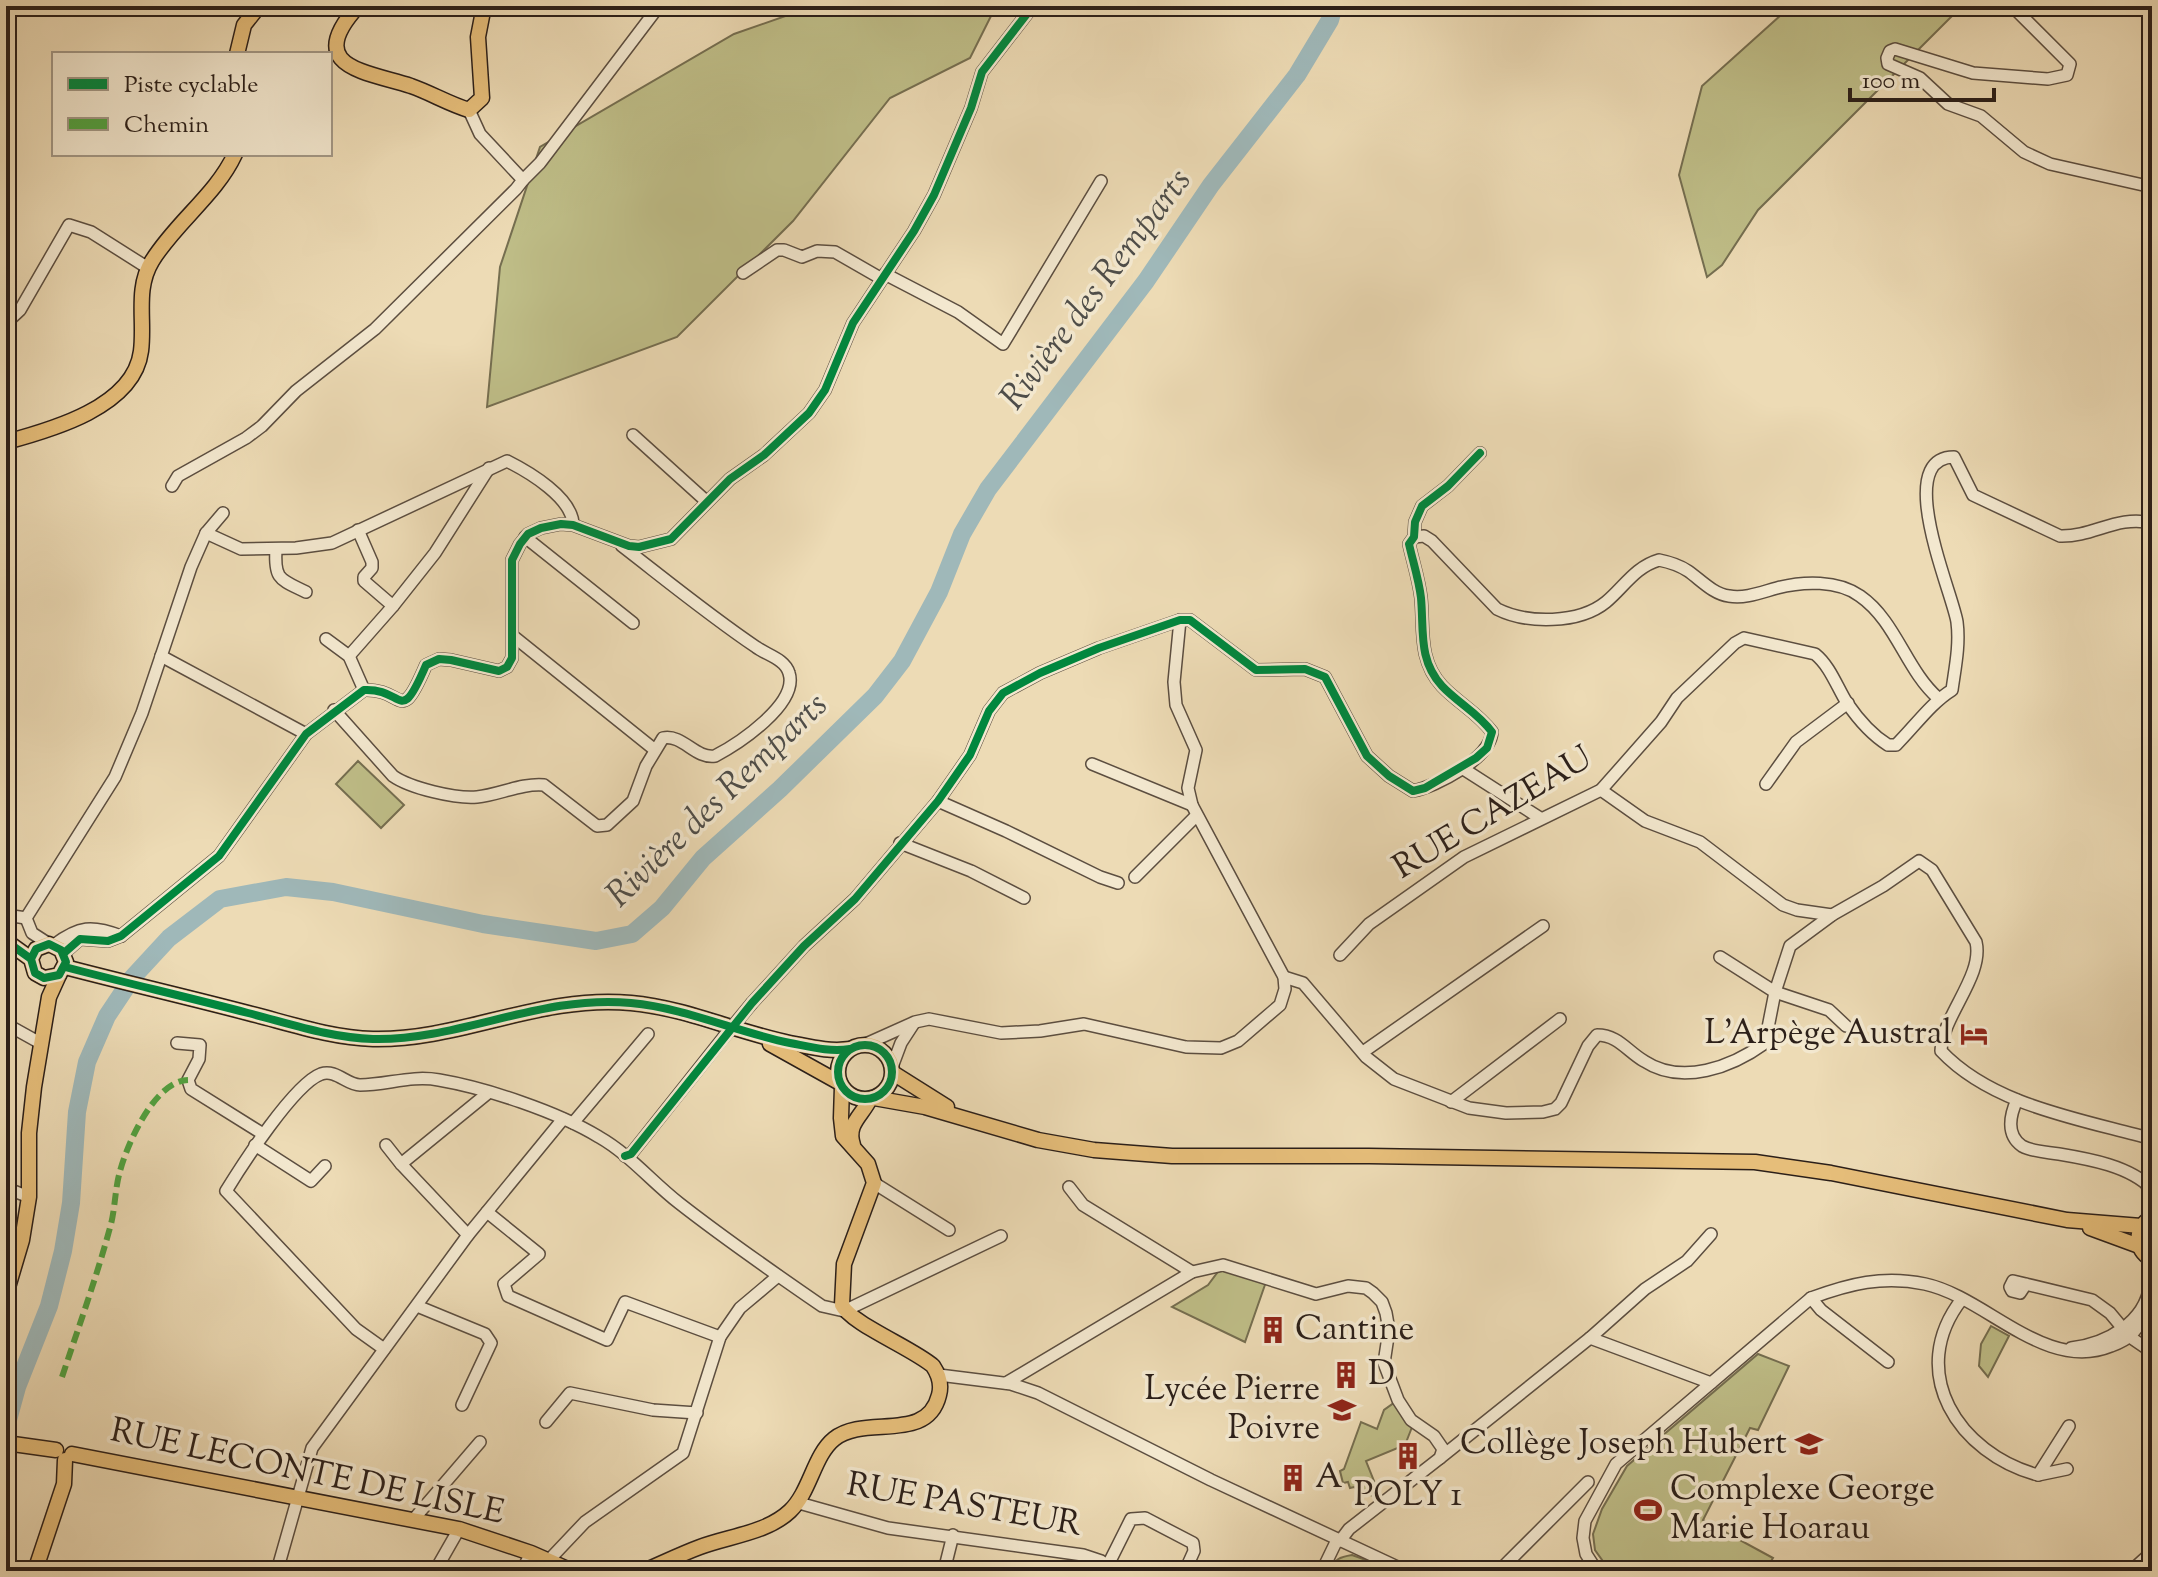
<svg xmlns="http://www.w3.org/2000/svg" width="2158" height="1577" font-family="'Sorts Mill Goudy',serif">
<rect width="100%" height="100%" fill="#eddbb5"/>
<filter id="stains"><feTurbulence type="fractalNoise" baseFrequency=".0025" numOctaves="4"/><feColorMatrix values="0 0 0 0 .2 0 0 0 0 .09 0 0 0 0 .02 0 0 0 .5 -.17"/></filter>
<radialGradient id="worn" r=".72"><stop offset=".6" stop-color="#630" stop-opacity="0"/><stop offset="1" stop-color="#630" stop-opacity=".3"/></radialGradient>
<!-- green -->
<g fill="#bfbe88" stroke="#756e50" stroke-width="2">
<polygon points="814,6 996,6 970,58 890,98 793,221 677,337 487,407 500,267 540,147 734,34"/>
<polygon points="1791,6 1962,6 1758,210 1722,265 1707,277 1679,175 1702,86"/>
<polygon points="358,761 404,805 381,828 336,784"/>
<polygon points="1223,1265 1267,1279 1245,1342 1172,1307 1208,1285"/>
<polygon points="1991,1326 2009,1336 1988,1377 1979,1366 1981,1344"/>
<polygon points="1758,1354 1789,1366 1758,1430 1750,1428 1703,1520 1773,1558 1765,1571 1610,1571 1595,1550 1593,1534 1602,1509 1627,1466"/>
<polygon points="1398,1400 1414,1422 1405,1445 1366,1461 1380,1496 1379,1499 1354,1487 1350,1488 1348,1482 1343,1483 1340,1471 1344,1469 1361,1422 1377,1429 1384,1410"/>
<path d="M1352,1555l14,5 2,11h-38c4,-12 10,-14 22,-16z"/>
</g>
<g fill="none" stroke-linecap="round" stroke-linejoin="round">
<!-- river -->
<polyline stroke="#9fb8b9" stroke-width="18" points="6,1427 17,1387 49,1306 63,1251 71,1203 77,1112 87,1062 107,1016 133,977 169,938 220,899 286,887 333,892 483,924 596,941 632,934 662,908 703,858 780,789 875,696 902,661 939,592 962,534 988,489 1146,281 1211,185 1297,75 1330,20 1334,6"/>
<!-- minor casing -->
<g stroke="#5c4e40" stroke-width="14">
<g id="minor">
<polyline points="2012,6 2070,64 2067,75 2048,79 1973,73 1895,49 1890,51 1887,58 1888,64 1920,78 1948,104 1981,116 2024,152 2050,164 2152,187"/>
<polyline points="523,180 540,163 659,6"/>
<polyline points="743,273 777,250 784,250 802,257 817,251 835,252 882,279"/>
<polyline points="885,274 958,312 1003,344 1101,181"/>
<polyline points="6,323 20,310 69,225 91,232 148,268"/>
<polyline points="633,435 706,501"/>
<polyline points="172,486 178,476 246,438 262,426 296,391 375,329 516,189 523,180 480,134 469,110"/>
<polyline points="358,530 372,562 372,568 364,577 364,581 393,606 435,553 489,468"/>
<path d="M206,533l35,16 55,-1 36,-5 175,-82c22,11 66,37 66,64"/>
<polyline points="525,537 633,623"/>
<path d="M1414,537l10,-1 8,5 65,68c30,15 82,15 109,-7 18,-15 29,-35 53,-42 10,2 20,5 29,11 13,9 25,23 41,25 16,3 33,-4 48,-8 26,-7 61,-8 83,8 36,25 46,74 78,102"/>
<path d="M276,549c-2,31 4,30 30,43"/>
<polyline points="513,636 655,750"/>
<polyline points="326,639 349,656 364,690"/>
<polyline points="161,656 306,734"/>
<polyline points="349,656 393,606"/>
<path d="M334,710l59,66c17,12 63,23 84,21 22,-2 44,-14 67,-12l53,41 10,-1 26,-24 13,-35 17,-28c20,-4 32,21 52,18 23,-12 84,-52 74,-83 -4,-14 -22,-18 -33,-26 -46,-31 -90,-67 -134,-101"/>
<polyline points="1092,764 1192,805"/>
<polyline points="1462,768 1540,818"/>
<polyline points="1766,784 1796,742 1848,703"/>
<polyline points="1601,790 1645,821 1700,842 1783,905 1797,910 1832,915"/>
<polyline points="938,801 1006,831 1100,877 1118,883"/>
<polyline points="900,843 971,871 1024,898"/>
<polyline points="1135,877 1196,816"/>
<polyline points="6,915 26,918"/>
<polyline points="26,918 115,777 142,713 191,567 206,533 223,513"/>
<polyline points="26,918 32,933 49,944"/>
<path d="M54,945c25,-19 38,-20 67,-9"/>
<path d="M64,953l16,-14 28,2 13,-5 98,-80 87,-122 58,-44c41,-2 35,38 62,-25l13,-6 12,1 48,11 8,-4 5,-9v-98l8,-16 8,-10 13,-6 20,-4 12,1 56,21 10,1 32,-8 59,-60 34,-24 45,-42 16,-23 28,-67 61,-92 20,-36 37,-87 11,-36 51,-66"/>
<path d="M1340,955l29,-31 95,-67 137,-67 60,-68 16,-24 58,-55 9,-5 71,16c15,12 22,33 32,49 11,16 25,32 41,42h8c19,-19 35,-42 56,-55 3,-22 8,-45 5,-68 -4,-28 -65,-165 -3,-165l19,38 87,41c34,1 56,-21 92,-13"/>
<polyline points="1720,957 1775,992 1829,1010 1846,1026"/>
<path d="M1284,977l19,6 63,74 28,22 75,29 37,5 37,-1 12,-3 6,-6 27,-57 9,-11c21,0 30,16 47,26 38,25 88,6 121,-18l10,-51 15,-46 42,-31 51,-29 36,-25 13,9 44,72c8,34 -34,74 -35,109 52,55 140,68 211,88"/>
<path d="M752,1003l52,-57 51,-47 83,-98 32,-46 19,-44 14,-18 37,-20 59,-25 81,-28h10l66,50 49,-1 20,8 42,79 22,20 24,15c24,-5 77,-32 79,-59 -14,-19 -34,-29 -50,-46 -24,-26 -18,-56 -21,-88 -2,-18 -8,-36 -12,-54l5,-7 1,-15 7,-16 26,-20 32,-33"/>
<polyline points="6,1024 42,1044"/>
<polyline points="177,1043 200,1045 199,1059 188,1080 191,1089 263,1134"/>
<polyline points="866,1044 915,1022 929,1019 1001,1033 1040,1031 1084,1024 1186,1047 1221,1048 1238,1041 1280,1005 1285,989 1284,977 1192,805 1188,788 1196,750 1176,705 1174,682 1180,620"/>
<polyline points="1363,1052 1543,926"/>
<polyline points="892,1067 901,1043 914,1023"/>
<path d="M2017,1100c-7,15 -11,35 5,46 11,6 25,6 37,8 30,5 71,12 93,35"/>
<polyline points="1451,1102 1560,1019"/>
<polyline points="573,1123 648,1034"/>
<polyline points="255,1145 311,1181 325,1166"/>
<polyline points="386,1145 401,1164"/>
<polyline points="625,1156 631,1154 723,1038"/>
<polyline points="874,1183 949,1230"/>
<polyline points="2147,1184 2151,1204 2148,1219"/>
<polyline points="6,1188 29,1197"/>
<polyline points="487,1212 539,1254 504,1284 508,1296 607,1340 625,1302 720,1337"/>
<polyline points="468,1235 401,1164 488,1093"/>
<polyline points="1192,1272 1223,1265 1316,1294 1348,1286 1366,1288 1373,1293 1382,1302 1386,1313 1389,1330 1384,1363 1398,1400 1411,1420 1434,1436 1443,1449 1440,1458 1349,1529 1340,1541"/>
<polyline points="2026,1284 2020,1293 2012,1291 2010,1287 2013,1281 2092,1300 2110,1313 2130,1337 2152,1352"/>
<polyline points="1811,1298 1821,1310 1888,1362"/>
<path d="M1962,1299c-57,73 -3,155 76,176l31,-49"/>
<polyline points="417,1306 485,1334 491,1343 462,1405"/>
<path d="M2071,1348c35,-4 74,-25 79,-63 1,-9 0,-18 -1,-26"/>
<path d="M384,1349l-28,-20 -130,-138c16,-26 68,-107 95,-117 15,-5 26,11 39,11 27,0 51,-10 79,-5 47,8 119,32 160,57 30,17 53,45 80,66 46,36 95,70 143,103l22,5 157,-75"/>
<polyline points="939,1375 1011,1384 1038,1393 1211,1480 1406,1571"/>
<polyline points="1006,1383 1192,1272 1083,1205 1069,1187"/>
<polyline points="1711,1383 1590,1338 1645,1289 1687,1261 1711,1234"/>
<polyline points="546,1422 570,1393 653,1410 697,1413"/>
<polyline points="1440,1458 1590,1338"/>
<polyline points="2038,1475 2067,1469"/>
<polyline points="799,1503 888,1528 1083,1555 1101,1561 1116,1571"/>
<polyline points="413,1520 480,1442"/>
<polyline points="549,1560 585,1522 683,1453 720,1337 740,1308 778,1276"/>
<polyline points="1108,1565 1131,1519 1145,1518 1193,1543 1194,1551 1185,1571"/>
<polyline points="277,1571 312,1448 468,1235 563,1119"/>
<polyline points="435,1571 459,1529"/>
<polyline points="522,1571 531,1553"/>
<polyline points="944,1571 953,1535"/>
<polyline points="1322,1571 1337,1540"/>
<polyline points="1499,1571 1588,1482"/>
<path d="M1597,1571l-11,-17 -3,-16 2,-17 31,-57 195,-166c38,-14 72,-23 114,-14 61,13 120,89 186,62 8,-3 15,-6 21,-12 8,-9 14,-20 20,-31"/>
<polyline points="2131,1571 2152,1552"/>
</g>
</g>
<!-- major casing -->
<g stroke="#2b1f19" stroke-width="17">
<g id="major">
<path d="M358,6c-55,61 6,65 53,80 20,7 38,18 58,24l13,-12 -4,-61 6,-31"/>
<polyline points="237,54 244,25 259,6"/>
<path d="M6,442c45,-12 128,-35 135,-91 4,-31 -6,-62 11,-90 24,-39 64,-66 83,-107"/>
<polyline points="6,941 31,959 35,973 44,978 59,975 66,962 61,950 49,944 36,949 31,959"/>
<path d="M65,967c61,16 122,30 183,46 40,10 83,25 125,26 86,2 169,-45 258,-36 55,5 105,29 159,40 21,4 39,9 60,6"/>
<polyline points="770,1044 840,1083"/>
<circle cx="865" cy="1072" r="27"/>
<polyline points="893,1073 947,1107"/>
<polyline points="874,1098 925,1107 1038,1140 1094,1150 1172,1156 1369,1156 1755,1162 1831,1173 2067,1220 2141,1226"/>
<path d="M853,1145c-7,-21 9,-29 17,-46"/>
<path d="M2152,1217c-18,11 -18,32 0,43"/>
<polyline points="2090,1228 2139,1246"/>
<polyline points="6,1294 22,1240 29,1197 29,1133 34,1087 49,997 59,975"/>
<polyline points="6,1443 56,1450"/>
<polyline points="72,1454 459,1529 531,1553 572,1571"/>
<polyline points="35,1571 64,1484 65,1460"/>
<path d="M644,1571c19,-8 37,-17 56,-24 29,-11 67,-14 90,-36 20,-19 24,-56 44,-72 31,-25 93,5 105,-44 3,-11 0,-20 -6,-29 -19,-17 -83,-43 -91,-61l2,-41 30,-81 -6,-19 -25,-28 -2,-18 1,-31"/>
</g>
</g>
<!-- minor -->
<use href="#minor" stroke="#f3e8cf" stroke-width="11"/>
<!-- major -->
<use href="#major" stroke="#e6be7a" stroke-width="14"/>
<!-- minor-bridge casing -->
<g stroke="#5c4e40" stroke-width="14" stroke-linecap="butt">
<polyline id="minor-bridge" points="723,1038 752,1003"/>
</g>
<!-- minor-bridge -->
<use href="#minor-bridge" stroke="#f3e8cf" stroke-width="11"/>
<!-- quiet -->
<path stroke="#51a240" stroke-width="6" stroke-dasharray="12 6" stroke-linecap="butt" d="M62,1377c17,-51 35,-101 49,-153 4,-16 4,-33 8,-49 7,-29 35,-94 69,-95"/>
<!-- cycleway casing -->
<g stroke="#f3e8cf" stroke-width="13">
<g id="cycleway">
<polyline points="6,941 31,959 35,973 44,978 59,975 66,962 61,950 49,944 36,949 31,959"/>
<path d="M64,953l16,-14 28,2 13,-5 98,-80 87,-122 58,-44c41,-2 35,38 62,-25l13,-6 12,1 48,11 8,-4 5,-9v-98l8,-16 8,-10 13,-6 20,-4 12,1 56,21 10,1 32,-8 59,-60 34,-24 45,-42 16,-23 28,-67 61,-92 20,-36 37,-87 11,-36 51,-66"/>
<path d="M65,967c61,16 122,30 183,46 40,10 83,25 125,26 86,2 169,-45 258,-36 55,5 105,29 159,40 21,4 39,9 60,6"/>
<circle cx="865" cy="1072" r="27"/>
<path d="M625,1156l6,-2 121,-151 52,-57 51,-47 83,-98 32,-46 19,-44 14,-18 37,-20 59,-25 81,-28h10l66,50 49,-1 20,8 42,79 22,20 24,15 12,-3 51,-30 11,-10 5,-16c-14,-19 -34,-29 -50,-46 -24,-26 -18,-56 -21,-88 -2,-18 -8,-36 -12,-54l5,-7 1,-15 7,-16 26,-20 32,-33"/>
</g>
</g>
<!-- cycleway -->
<use href="#cycleway" stroke="#00873e" stroke-width="8"/>
</g>
<!-- icons -->
<defs>
<g id="hotel-bare" transform="scale(2.16)"><path d="M-6-4.5h1.5V1H6V5H4.5V3h-9V5H-6ZM-4 0a1.8 1.8 0 1 1 3.6 0ZM.5 0V-2.5h3Q6-2.5 6 0Z" fill="#8f2418" stroke="#f3e8cf" stroke-width="2.5" paint-order="stroke"/></g>
<g id="building-bare" transform="scale(2.16)"><path d="M-4-6H4V6H1V3H-1V6H-4ZM-2.5-4.3h1.7v1.8h-1.7ZM.8-4.3h1.7v1.8H.8ZM-2.5-1h1.7V.8h-1.7ZM.8-1h1.7V.8H.8Z" fill="#8f2418" stroke="#f3e8cf" stroke-width="2.5" paint-order="stroke"/></g>
<g id="school-bare" transform="scale(2.16)"><path d="M0-5L7-2L0 1L-7-2ZM-4 1L0 2.5L4 1V4Q0 6-4 4Z" fill="#8f2418" stroke="#f3e8cf" stroke-width="2.5" paint-order="stroke"/></g>
<g id="stadium-bare" transform="scale(2.16)"><path d="M0-5a6.5 5 0 1 0 0 10a6.5 5 0 1 0 0-10ZM-3.5-1.8h7v3.6h-7Z" fill="#8f2418" stroke="#f3e8cf" stroke-width="2.5" paint-order="stroke"/></g>
</defs>
<g fill-rule="evenodd">
<use href="#hotel-bare" x="1974" y="1034"/>
<use href="#building-bare" x="1273" y="1330"/>
<use href="#building-bare" x="1346" y="1375"/>
<use href="#school-bare" x="1342" y="1410"/>
<use href="#school-bare" x="1809" y="1444"/>
<use href="#building-bare" x="1408" y="1456"/>
<use href="#building-bare" x="1293" y="1478"/>
<use href="#stadium-bare" x="1648" y="1510"/>
</g>
<g text-anchor="middle" dominant-baseline="central" stroke-width="7" stroke-linejoin="round" paint-order="stroke">
<!-- street labels -->
<g font-size="34" fill="#2b1f19" stroke="#f3e8cf">
<text transform="translate(1493 814) rotate(-31)">RUE CAZEAU</text>
<text transform="translate(307 1473) rotate(12)">RUE LECONTE DE LISLE</text>
<text transform="translate(964 1506) rotate(10)">RUE PASTEUR</text>
</g>
<!-- poi labels -->
<g font-size="34" fill="#2b1f19" stroke="#f3e8cf" text-anchor="start">
<text x="1952" y="1034" text-anchor="end">L'Arpège Austral</text>
<text x="1295" y="1330">Cantine</text>
<text x="1368" y="1375">D</text>
<text x="1320" y="1390" text-anchor="end">Lycée Pierre<tspan x="1320" dy="39">Poivre</tspan></text>
<text x="1787" y="1444" text-anchor="end">Collège Joseph Hubert</text>
<text x="1315" y="1478">A</text>
<text x="1670" y="1490">Complexe George<tspan x="1670" dy="39">Marie Hoarau</tspan></text>
<text x="1408" y="1496" text-anchor="middle">POLY 1</text>
</g>
<!-- water labels -->
<g font-size="36" font-style="italic" fill="#4e4d49" stroke="#f3e8cf">
<text transform="translate(1097 290) rotate(-53)">Rivière des Remparts</text>
<text transform="translate(718 801) rotate(-44)">Rivière des Remparts</text>
</g>
</g>
<!-- margin -->
<rect width="2158" height="1577" fill="none" stroke="#eddbb5" stroke-width="32"/>
<rect x="8" y="8" width="2142" height="1561" fill="none" stroke="#2b1f19" stroke-width="4"/>
<rect x="16" y="16" width="2126" height="1545" fill="none" stroke="#2b1f19" stroke-width="2"/>
<!-- legend -->
<rect x="52" y="52" width="280" height="104" fill="#f3e8cf" stroke="#a39886" stroke-width="2"/>
<rect x="68" y="78" width="40" height="12" fill="#00873e" stroke="#a39886" stroke-width="2"/>
<text x="124" y="92" font-size="24" fill="#2b1f19">Piste cyclable</text>
<rect x="68" y="118" width="40" height="12" fill="#51a240" stroke="#a39886" stroke-width="2"/>
<text x="124" y="132" font-size="24" fill="#2b1f19">Chemin</text>
<!-- scale -->
<path d="M1850 88v12h144v-12" fill="none" stroke="#2b1f19" stroke-width="4"/>
<text x="1862" y="88" font-size="24" fill="#2b1f19" stroke="#f3e8cf" stroke-width="6" paint-order="stroke">100 m</text>
<rect width="100%" height="100%" filter="url(#stains)"/>
<rect width="100%" height="100%" fill="url(#worn)"/>
</svg>
